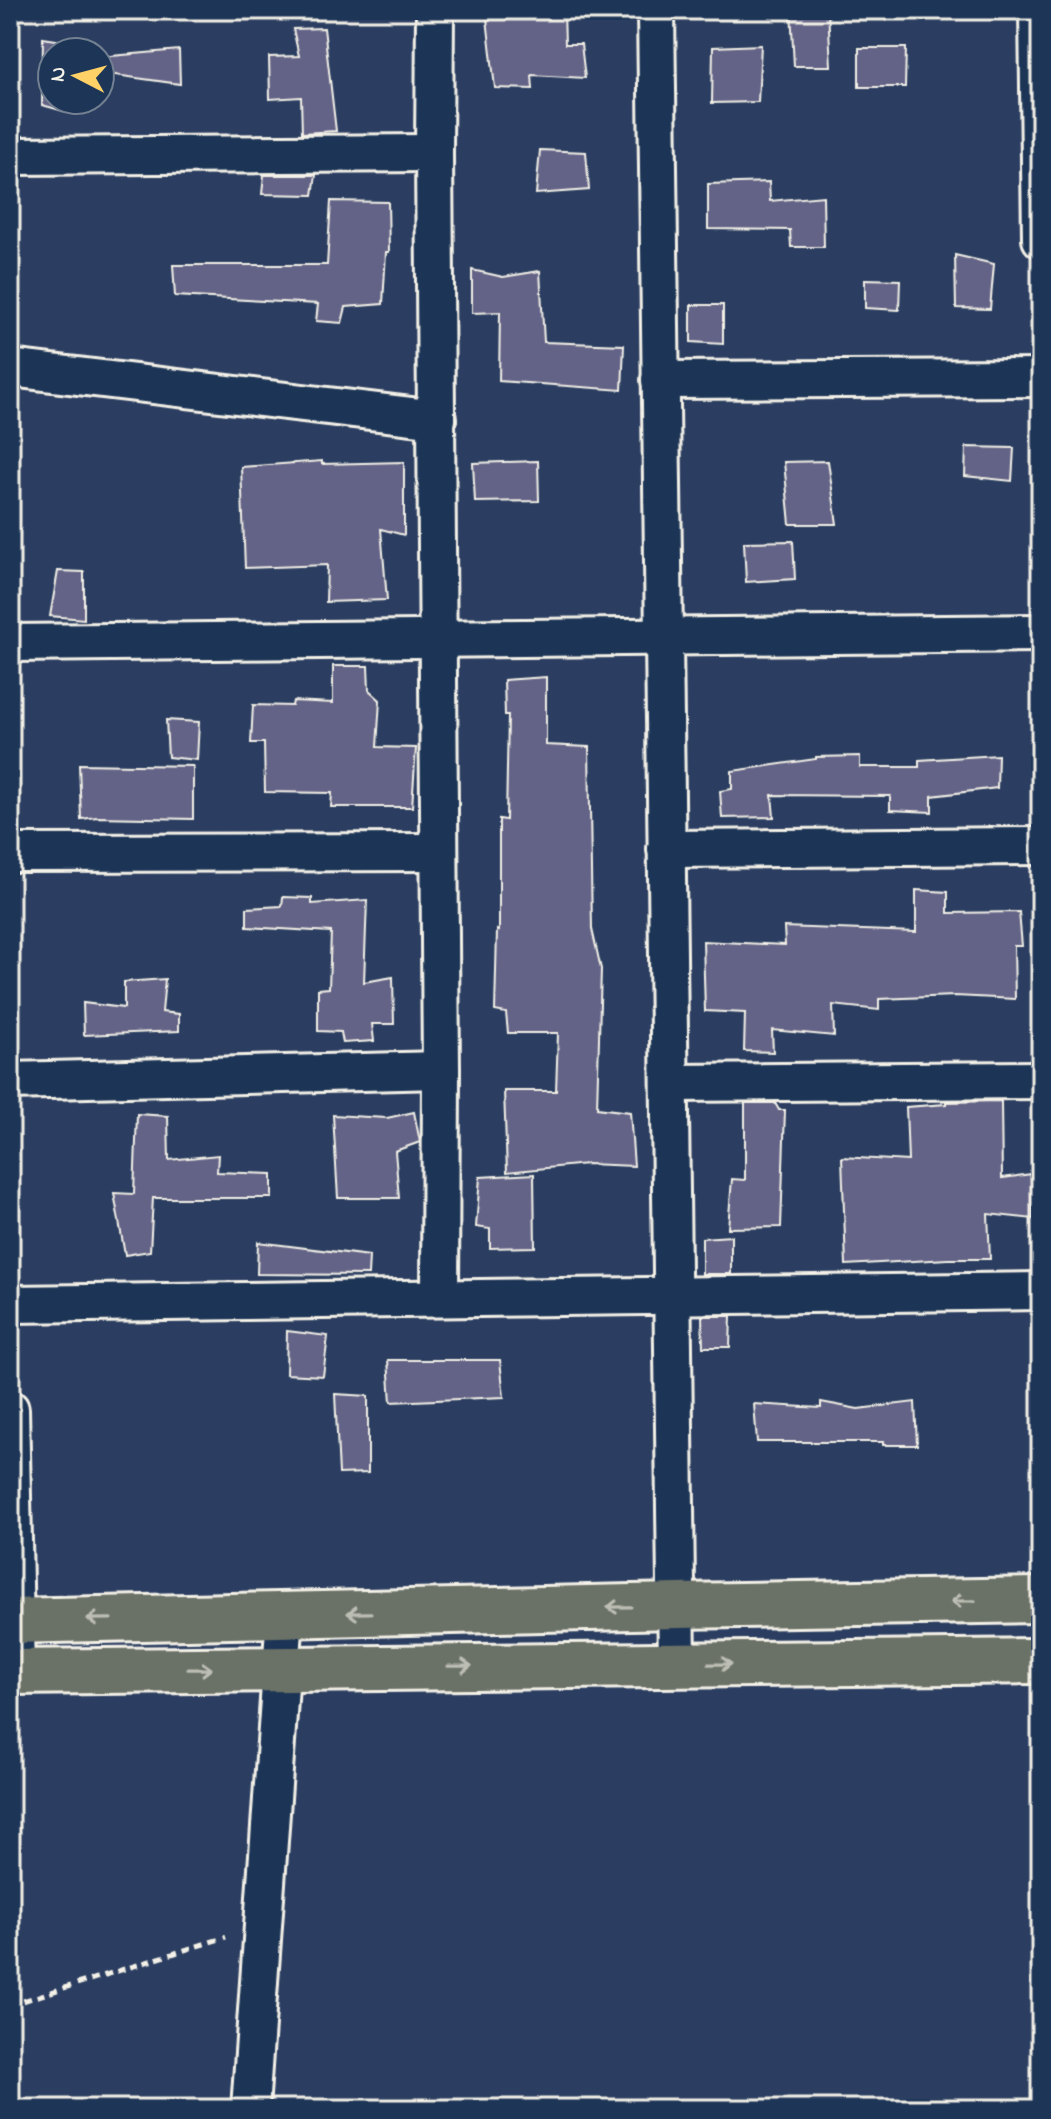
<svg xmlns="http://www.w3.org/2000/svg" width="1051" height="2119" font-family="'Indie Flower',sans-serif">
<rect width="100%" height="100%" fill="#2b3e61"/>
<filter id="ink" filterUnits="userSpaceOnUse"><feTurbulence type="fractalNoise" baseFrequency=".0125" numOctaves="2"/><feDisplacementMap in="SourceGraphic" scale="16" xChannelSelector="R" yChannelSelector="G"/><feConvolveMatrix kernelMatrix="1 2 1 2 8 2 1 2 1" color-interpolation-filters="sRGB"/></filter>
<g filter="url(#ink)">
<!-- building -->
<g fill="#646487" stroke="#f4f1e8" stroke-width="2">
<polygon points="486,10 564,10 565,44 581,44 585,78 532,75 533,89 495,88"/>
<polygon points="791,10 828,10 831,66 794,66"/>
<polygon points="324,28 336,131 302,133 301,97 270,99 269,57 299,56 293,29"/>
<polygon points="43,38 76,43 75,52 52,52 52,100 72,100 71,113 42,105"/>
<polygon points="761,45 758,102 712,103 713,47"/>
<polygon points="859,48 906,48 905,87 859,87"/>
<polygon points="179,50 180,84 100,73 100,57"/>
<polygon points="540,150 586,152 589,190 536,194"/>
<polygon points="264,175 316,175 313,195 262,194"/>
<polygon points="769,182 770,201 823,196 824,247 791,247 790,230 708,229 708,184"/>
<polygon points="331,201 388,202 389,252 386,252 383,304 346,307 342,323 316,321 318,304 175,296 173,265 327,265"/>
<polygon points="955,255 994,264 990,309 956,308"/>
<polygon points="472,270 503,277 540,271 544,342 624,345 622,390 499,381 500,312 472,313"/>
<polygon points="865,279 900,280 899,310 865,308"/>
<polygon points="691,305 723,305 723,344 691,342"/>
<polygon points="966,447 1014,448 1012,481 965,476"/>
<polygon points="322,461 322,464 404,462 404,535 381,529 387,600 326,602 327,565 245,568 241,467"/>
<polygon points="538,461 539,501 475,502 473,463"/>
<polygon points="828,461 837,524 790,524 784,462"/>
<polygon points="793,541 795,579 746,582 744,542"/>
<polygon points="58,571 84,572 84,619 50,616"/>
<polygon points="333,666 368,666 369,690 380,700 377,747 416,748 412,807 331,807 332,793 265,792 264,743 251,743 253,705 292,706 293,701 333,703"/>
<polygon points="546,677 546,745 589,747 592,929 601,969 597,1108 630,1112 634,1166 587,1164 507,1172 504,1091 556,1091 558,1033 508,1033 506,1013 495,1011 497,930 499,931 499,819 506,820 508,715 505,715 504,680"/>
<polygon points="166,720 199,722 197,760 168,757"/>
<polygon points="998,755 997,788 932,796 932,812 890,810 890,796 772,795 774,817 722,818 720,791 732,789 732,771 816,759 816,757 860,756 860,767 919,767 919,760"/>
<polygon points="79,764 193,766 193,819 97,817 81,819"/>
<polygon points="916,890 948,892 948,913 1019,912 1022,946 1014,946 1015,999 955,996 879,999 879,1010 833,1005 834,1036 772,1030 773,1052 744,1051 745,1013 705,1011 703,941 785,945 784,927 916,932"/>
<polygon points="283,897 312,898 312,904 367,900 364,982 393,977 394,1024 372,1024 374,1041 343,1043 341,1032 318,1031 318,989 329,988 331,932 247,927 247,908 282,906"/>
<polygon points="165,979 162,1012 179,1014 179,1031 84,1035 83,1003 124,1008 124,982"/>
<polygon points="1001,1101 1002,1178 1032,1174 1033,1219 988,1214 990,1259 948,1259 846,1265 842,1157 908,1161 906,1107 946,1104 946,1102"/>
<polygon points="745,1103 775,1103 779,1110 785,1110 781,1227 728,1228 732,1179 745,1180"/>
<polygon points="414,1112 420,1142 395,1151 399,1198 338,1198 333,1115 387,1118"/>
<polygon points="137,1114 168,1116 169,1160 218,1155 217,1172 272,1174 272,1198 153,1198 150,1251 125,1255 114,1193 134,1194"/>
<polygon points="534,1174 535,1247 490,1248 490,1229 476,1227 480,1177"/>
<polygon points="731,1236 731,1274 702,1274 702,1238"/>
<polygon points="258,1242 369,1256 368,1275 257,1274"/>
<polygon points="702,1316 731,1316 730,1347 703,1347"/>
<polygon points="287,1331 328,1336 323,1376 286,1374"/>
<polygon points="388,1360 500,1360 504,1397 391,1402"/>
<polygon points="335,1394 368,1396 368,1473 339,1474"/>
<polygon points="821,1402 858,1409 915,1402 917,1445 883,1445 883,1442 757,1442 754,1404 821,1408"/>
</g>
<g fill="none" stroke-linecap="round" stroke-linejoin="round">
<!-- minor casing -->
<g stroke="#f4f1e8" stroke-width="42">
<g id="minor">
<polyline points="435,10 434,153 441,1070 440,1298"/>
<polyline points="656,10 677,1664"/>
<polyline points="1038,10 1041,239"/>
<polyline points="10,156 434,153"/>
<polyline points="10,368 437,419"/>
<polyline points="660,380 1041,378"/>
<polyline points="10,643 1041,633"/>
<polyline points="666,849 1041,846"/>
<polyline points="10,853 439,852"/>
<polyline points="10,1081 441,1070"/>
<polyline points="670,1083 1041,1080"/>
<polyline points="10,1304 1041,1291"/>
<polyline points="10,1409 16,1671"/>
<polyline points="250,2109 285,1615"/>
</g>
</g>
<!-- major casing -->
<g stroke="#f4f1e8" stroke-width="50">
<g id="major">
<polyline points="10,1621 677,1606 1041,1600"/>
<polyline points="10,1672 1041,1661"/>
</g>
</g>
<!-- path -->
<polyline stroke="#f4f1e8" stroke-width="5" stroke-dasharray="8 6" stroke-linecap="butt" points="10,2005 226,1937"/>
<!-- minor -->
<use href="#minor" stroke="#1d3557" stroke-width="36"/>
<!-- major -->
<use href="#major" stroke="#6a7166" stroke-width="44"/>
</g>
<!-- one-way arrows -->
<defs><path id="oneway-shaft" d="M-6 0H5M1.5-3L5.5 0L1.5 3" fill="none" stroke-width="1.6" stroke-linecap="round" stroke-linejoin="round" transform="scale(2)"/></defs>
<g stroke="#bdbeb4">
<use href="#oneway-shaft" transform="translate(963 1601) rotate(179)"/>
<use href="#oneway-shaft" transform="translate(619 1607) rotate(179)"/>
<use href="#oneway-shaft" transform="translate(359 1613) rotate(179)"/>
<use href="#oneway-shaft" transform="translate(99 1619) rotate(179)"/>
<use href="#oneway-shaft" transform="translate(720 1664) rotate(-1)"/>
<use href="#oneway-shaft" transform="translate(460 1666) rotate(-1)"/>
<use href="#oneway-shaft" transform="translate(200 1669) rotate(-1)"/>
</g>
</g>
<!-- margin -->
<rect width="1051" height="2119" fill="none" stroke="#1d3557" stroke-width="40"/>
<rect x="20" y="20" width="1011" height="2079" fill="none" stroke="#f4f1e8" stroke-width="3" filter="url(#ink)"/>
<!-- north arrow -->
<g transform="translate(76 76) rotate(276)"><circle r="38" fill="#1d3557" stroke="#738091" stroke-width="2"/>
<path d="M0-6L14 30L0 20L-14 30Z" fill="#ffd166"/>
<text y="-12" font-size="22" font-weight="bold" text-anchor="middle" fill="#f4f1e8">N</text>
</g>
</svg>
